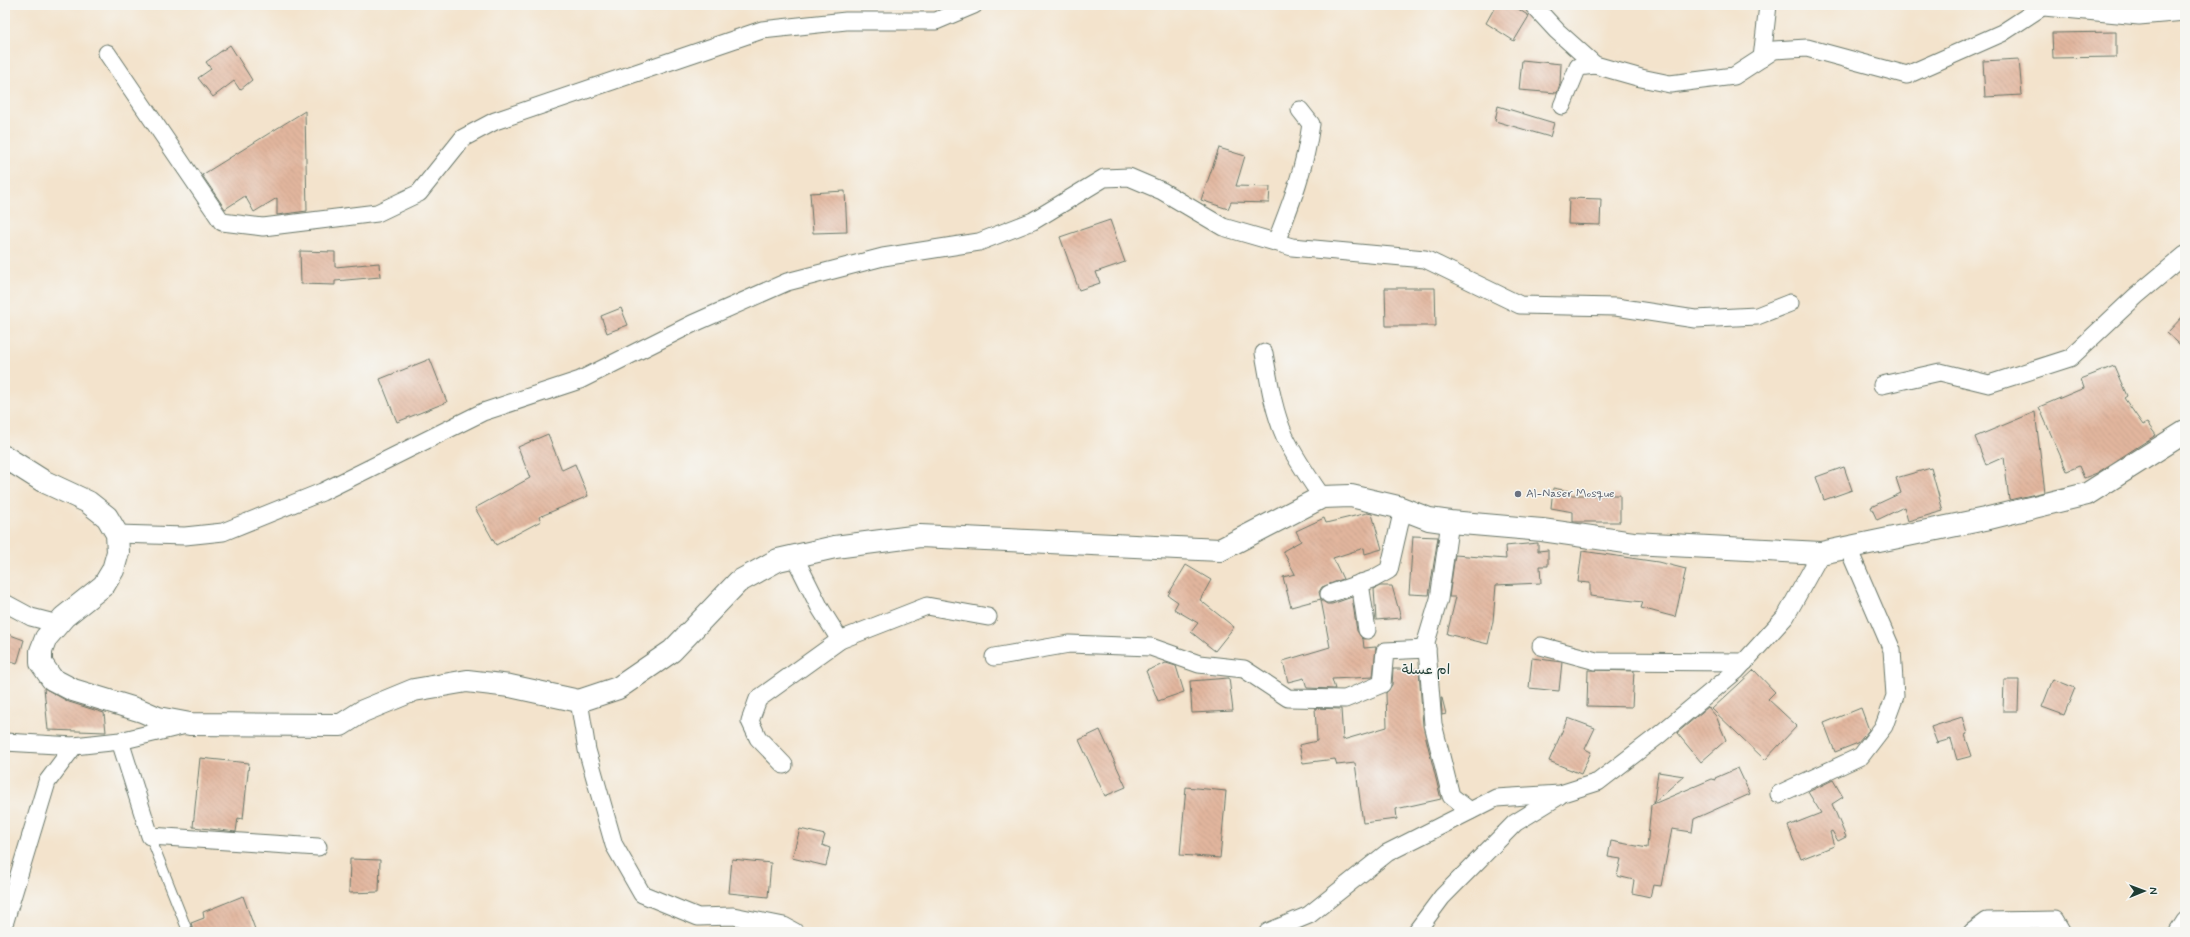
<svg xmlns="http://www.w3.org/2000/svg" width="2190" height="937" font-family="Mynerve,'Playpen Sans Arabic',sans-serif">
<defs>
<pattern id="building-back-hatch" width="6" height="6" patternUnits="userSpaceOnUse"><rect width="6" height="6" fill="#e2b69e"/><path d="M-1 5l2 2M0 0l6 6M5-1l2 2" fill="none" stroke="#c19d89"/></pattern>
</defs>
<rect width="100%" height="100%" fill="#f6f6f2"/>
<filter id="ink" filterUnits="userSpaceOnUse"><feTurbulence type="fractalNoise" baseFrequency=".025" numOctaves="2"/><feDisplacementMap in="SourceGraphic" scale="8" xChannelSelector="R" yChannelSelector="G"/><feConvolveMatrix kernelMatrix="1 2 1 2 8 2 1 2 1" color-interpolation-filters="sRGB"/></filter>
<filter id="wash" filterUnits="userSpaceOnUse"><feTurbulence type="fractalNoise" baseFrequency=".012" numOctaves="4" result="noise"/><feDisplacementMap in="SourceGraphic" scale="16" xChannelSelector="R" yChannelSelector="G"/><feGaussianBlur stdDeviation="0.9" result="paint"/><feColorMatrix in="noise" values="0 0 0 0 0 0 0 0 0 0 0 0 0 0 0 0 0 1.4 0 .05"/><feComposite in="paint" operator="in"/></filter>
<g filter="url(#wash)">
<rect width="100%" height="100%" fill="#f3e3cc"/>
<g id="blocks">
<!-- building -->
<g fill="url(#building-back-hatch)">
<polygon points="1496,5 1512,5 1529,16 1514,41 1486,23"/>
<polygon points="2116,32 2116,57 2053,58 2052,33"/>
<polygon points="230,45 252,80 240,90 234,81 213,97 198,78 211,69 206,62"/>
<polygon points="2019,59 2022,95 1985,97 1983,61"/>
<polygon points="1522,60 1561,64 1560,84 1557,93 1519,90"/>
<polygon points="1498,106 1554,123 1550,137 1495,121"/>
<polygon points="305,111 307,211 277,215 277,198 254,212 245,196 225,209 202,175"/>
<polygon points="1219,148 1245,156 1236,186 1270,187 1269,203 1231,202 1228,209 1201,200"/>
<polygon points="845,191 847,232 813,233 810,193"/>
<polygon points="1569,198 1601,199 1600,225 1568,224"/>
<polygon points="1110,220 1125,262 1096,272 1100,283 1079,290 1060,237"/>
<polygon points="300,251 335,252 335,267 379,263 380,277 335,281 335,285 301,284"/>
<polygon points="1385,288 1435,288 1436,326 1386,326"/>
<polygon points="621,308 628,325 607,333 601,316"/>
<polygon points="2185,314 2185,349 2167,333"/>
<polygon points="430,359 447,402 397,422 380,379"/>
<polygon points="2114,366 2127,396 2124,398 2143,425 2147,423 2156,435 2097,473 2084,478 2079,466 2067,471 2039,407 2084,388 2081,379"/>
<polygon points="2035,412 2045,492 2009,500 2004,457 1986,465 1975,437"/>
<polygon points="548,434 562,470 575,464 588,496 539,517 541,521 496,545 475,508 530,478 518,447"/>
<polygon points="1844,467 1852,490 1824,500 1816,477"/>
<polygon points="1931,468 1943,511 1908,521 1904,507 1877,520 1871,507 1901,493 1896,478"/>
<polygon points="1553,488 1569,491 1568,495 1620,495 1620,522 1573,522 1573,512 1551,508"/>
<polygon points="1367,513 1372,514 1382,549 1365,554 1364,548 1333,558 1343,579 1322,587 1319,592 1321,599 1291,607 1283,577 1295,574 1283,551 1301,541 1296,531 1324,518 1326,523"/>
<polygon points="1413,536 1438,537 1429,595 1409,594"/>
<polygon points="1538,543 1538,551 1548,550 1548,566 1540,566 1541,583 1496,585 1493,621 1488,644 1447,634 1456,597 1449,597 1455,555 1506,559 1505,546"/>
<polygon points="1582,551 1658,562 1686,569 1675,617 1641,608 1643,602 1590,596 1590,583 1578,582"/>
<polygon points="1186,565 1211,580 1200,600 1234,627 1215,651 1191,632 1198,623 1174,609 1178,602 1168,595"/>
<polygon points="1380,586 1392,586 1401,618 1376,620 1374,589"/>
<polygon points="1352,597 1357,631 1363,639 1364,648 1376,647 1373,677 1332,679 1335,689 1307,688 1304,678 1288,682 1283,661 1330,647 1321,600 1327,604 1332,604"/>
<polygon points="5,633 24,640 17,664 5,660"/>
<polygon points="1532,658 1562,662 1559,691 1529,688"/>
<polygon points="1166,663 1176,666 1184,692 1158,701 1146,671"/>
<polygon points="1393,669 1419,669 1423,726 1441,799 1396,809 1397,819 1363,823 1355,763 1337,765 1335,759 1303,763 1299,745 1317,741 1315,708 1341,709 1343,740 1387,727 1386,693 1392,685"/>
<polygon points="1588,670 1634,671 1632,707 1587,706"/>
<polygon points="1754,670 1775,692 1768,699 1797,726 1765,760 1712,709"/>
<polygon points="1229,678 1233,711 1192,713 1190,681"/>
<polygon points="2053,679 2075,688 2064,715 2042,707"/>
<polygon points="2004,680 2019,680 2018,711 2003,711"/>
<polygon points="44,688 69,702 104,713 106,732 48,730"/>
<polygon points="1441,698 1442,698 1446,714 1442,715"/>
<polygon points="1708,707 1716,716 1726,740 1701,762 1677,733"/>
<polygon points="1861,708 1869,730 1858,743 1835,752 1824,723"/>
<polygon points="1962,717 1967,734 1965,735 1972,756 1957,760 1951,739 1937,743 1931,727"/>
<polygon points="1568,718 1595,728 1585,749 1591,752 1581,774 1549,761"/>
<polygon points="1100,730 1126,787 1105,796 1079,740"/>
<polygon points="200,758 249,763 243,819 238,818 236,832 193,827"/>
<polygon points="1738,768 1750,794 1694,819 1692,832 1672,829 1661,886 1653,885 1650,897 1632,893 1634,880 1617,876 1621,859 1608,857 1611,841 1647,848 1651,805 1712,779 1716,780 1715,778"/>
<polygon points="1658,772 1684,776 1654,802"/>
<polygon points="1833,780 1843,797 1832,804 1846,837 1838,841 1832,831 1830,832 1834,846 1801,859 1788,826 1821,813 1808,792"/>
<polygon points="1186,787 1226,791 1220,858 1180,855"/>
<polygon points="800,829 825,835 822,845 830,848 826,866 792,858"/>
<polygon points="350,859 380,860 379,892 349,893"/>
<polygon points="732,859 771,863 768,897 729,893"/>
<polygon points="243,896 256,932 194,932 191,923 204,918 203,912"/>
</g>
</g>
</g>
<g filter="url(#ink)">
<use href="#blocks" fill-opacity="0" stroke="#697769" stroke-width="1"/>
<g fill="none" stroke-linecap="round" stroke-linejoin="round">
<!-- service casing -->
<g stroke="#697769" stroke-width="11">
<polyline id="service" points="150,836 188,932"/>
</g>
<!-- minor casing -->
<g stroke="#697769" stroke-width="19">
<g id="minor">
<polyline points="1533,5 1557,31 1595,65 1641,78 1670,84 1734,76 1774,50 1807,48 1907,75 2002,33 2045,5"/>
<polyline points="2044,7 2139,16 2185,12"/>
<polyline points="107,53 222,222 263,227 377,213 419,193 463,138 495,121 762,30 846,21 936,21 974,5"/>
<polyline points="1762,58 1768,5"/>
<polyline points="1562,106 1578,67 1595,65"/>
<path d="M1276,242c16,-41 29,-74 35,-118l-11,-14"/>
<path d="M1264,353c5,28 9,57 21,84 10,21 24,41 37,60"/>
<polyline points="1882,385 1940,372 1989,384 2070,358 2136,296 2185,255"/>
<polyline points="1450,522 1439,599 1426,642 1427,649 1433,724 1451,796 1470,811"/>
<polyline points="117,534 185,536 223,532 322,492 483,412 580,380 692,324 787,282 883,257 979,242 1033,221 1104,178 1129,177 1162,191 1223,227 1292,247 1425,259 1520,305 1616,307 1695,319 1757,316 1790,303"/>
<polyline points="794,556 820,608 840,640"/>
<polyline points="1360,583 1367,630"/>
<polyline points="1329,594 1373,579 1389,570 1403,509"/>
<polyline points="5,603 31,617 58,624"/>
<polyline points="1541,646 1596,661 1745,662"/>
<polyline points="994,657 1069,644 1151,647 1199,664 1244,669 1288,698 1345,699 1382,684 1385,651 1427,649"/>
<polyline points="579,701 587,750 614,845 642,894 698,917 733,916 784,926 795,932"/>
<polyline points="120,741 150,836 318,847"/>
<polyline points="5,742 74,746 120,741 186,725"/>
<polyline points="784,765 758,738 750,721 758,699 840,640 927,606 988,617"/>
<polyline points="1779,794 1861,756 1884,726 1895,696 1892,650 1848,548"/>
<polyline points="5,921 47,782 74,746"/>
<polyline points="1268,932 1309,915 1387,853 1496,798 1560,794 1598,782 1659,735 1736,671 1786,616 1821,553"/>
<polyline points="1416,932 1442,897 1515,823 1559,796"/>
<polyline points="1972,932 1987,921 2055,920 2062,932"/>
<polyline points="2178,932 2185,921"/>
</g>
</g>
<!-- tertiary casing -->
<g stroke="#697769" stroke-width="24">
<polyline id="tertiary" points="5,457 43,481 88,502 107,517 117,534 118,552 113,570 104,585 64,617 46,638 41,651 41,663 52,679 73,690 142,711 158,718 190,724 341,725 363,711 414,690 467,681 510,686 579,701 618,688 672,651 738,582 778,560 835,547 920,536 1220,550 1322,497 1351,496 1398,507 1429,519 1450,522 1542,530 1633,543 1821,553 1985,519 2087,494 2185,432"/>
</g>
<!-- service -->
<use href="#service" stroke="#fff" stroke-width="9"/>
<!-- minor -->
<use href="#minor" stroke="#fff" stroke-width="17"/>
<!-- tertiary -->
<use href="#tertiary" stroke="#fff" stroke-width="22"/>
</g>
</g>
<!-- markers -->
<circle fill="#6b7280" stroke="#f6f6f2" stroke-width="1.5" cx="1518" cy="494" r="4"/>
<g text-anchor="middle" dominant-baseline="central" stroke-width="3" stroke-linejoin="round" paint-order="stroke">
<!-- worship labels -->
<g font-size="12" fill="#5b616d" stroke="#f6f6f2" text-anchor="start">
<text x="1526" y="494">Al-Naser Mosque</text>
</g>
<!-- quarter labels -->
<g font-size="14" fill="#1f3d34" stroke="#f6f6f2">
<text x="1426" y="670">ام عسلة</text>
</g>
</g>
<!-- margin -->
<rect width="2190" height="937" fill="none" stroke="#f6f6f2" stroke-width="20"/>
<!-- north arrow -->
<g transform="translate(2144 891) rotate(89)" stroke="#f6f6f2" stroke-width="3" paint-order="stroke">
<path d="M0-3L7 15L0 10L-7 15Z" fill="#1f3d34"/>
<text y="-6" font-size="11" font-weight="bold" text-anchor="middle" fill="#1f3d34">N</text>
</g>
</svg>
